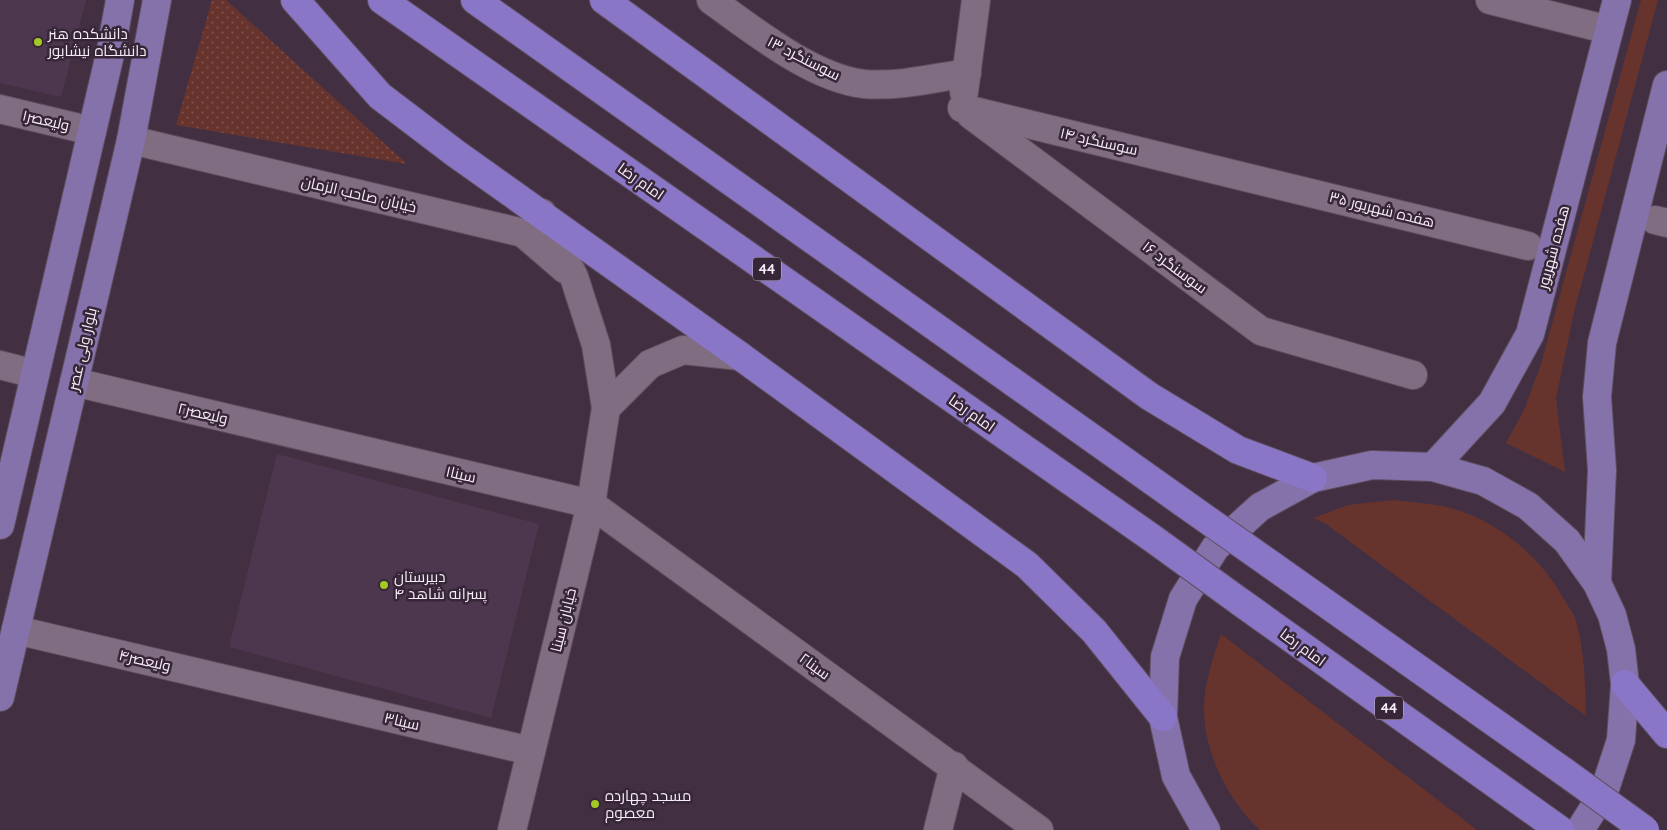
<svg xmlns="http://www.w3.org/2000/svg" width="1667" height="830" font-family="Quicksand,Cairo,sans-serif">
<defs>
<pattern id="park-dots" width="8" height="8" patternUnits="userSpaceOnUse" patternTransform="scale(1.25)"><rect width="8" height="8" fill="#67332d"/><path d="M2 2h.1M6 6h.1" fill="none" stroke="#7e514c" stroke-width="1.8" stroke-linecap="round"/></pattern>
</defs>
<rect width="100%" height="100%" fill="#423042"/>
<!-- built -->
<g fill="#4d374e">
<polygon points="0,0 86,0 61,97 0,83"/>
<polygon points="277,454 539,524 491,718 229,647"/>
</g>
<!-- grass -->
<g fill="#67332d">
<polygon points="1641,0 1658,0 1574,312 1556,398 1565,472 1506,443 1524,410 1541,364"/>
<path d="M1393,500c16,2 33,3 49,6 47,9 93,45 117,85 5,10 14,20 17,30 9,31 9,63 10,95l-260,-192 -13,-6 35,-13z"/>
<path d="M1221,634l256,196h-217c-32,-29 -56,-78 -56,-121 0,-25 9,-51 17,-75z"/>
</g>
<!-- park -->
<polygon fill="url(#park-dots)" points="212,0 226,0 407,164 176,125"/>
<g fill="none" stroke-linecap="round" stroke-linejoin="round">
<!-- minor casing -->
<g stroke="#5e4e5f" stroke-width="30">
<g id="minor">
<path d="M711,0c42,30 101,78 153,84 34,3 70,-6 103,-11"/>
<polyline points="1490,0 1609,30"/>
<polyline points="964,92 976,0"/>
<polyline points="962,108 1528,246"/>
<polyline points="0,109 92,131"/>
<polyline points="971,115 1261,331 1413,375"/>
<polyline points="131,140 523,233 565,269"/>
<polyline points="1655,220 1667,223"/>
<polyline points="0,365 35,374"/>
<polyline points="74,382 591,504 1039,830"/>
<polyline points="606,408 650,364 683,350 740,356"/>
<polyline points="16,630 531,751"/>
<polyline points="512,830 591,504 606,408 596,345 574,277 542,213"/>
<polyline points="938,830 954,766"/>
</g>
</g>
<!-- major casing -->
<g stroke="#5e4e5f" stroke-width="30">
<g id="major">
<polyline points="1433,467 1492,403 1530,334 1617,0"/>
<polyline points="0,525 111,50 120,0"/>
<polyline points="1597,583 1602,470 1597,397 1602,343 1667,85"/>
<polyline points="0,697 131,140 157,0"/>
<polyline points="1206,830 1176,776 1163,717 1165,657 1183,599 1215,548 1260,507 1313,478 1372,465 1433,467 1483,481 1528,506 1567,541 1597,583 1612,615 1621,649 1625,684 1621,740 1604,792 1580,830"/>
</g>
</g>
<!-- highway casing -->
<g stroke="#5e4e5f" stroke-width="30">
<g id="highway">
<polyline points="295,0 380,96 455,153 740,356 1027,565 1094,631 1163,717"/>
<polyline points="382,0 1152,538"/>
<polyline points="475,0 1182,502"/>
<polyline points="604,0 1149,396 1238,450 1313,478"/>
<polyline points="1270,564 1566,773"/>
<polyline points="1239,601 1560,830"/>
<polyline points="1625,684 1667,734"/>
</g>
</g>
<!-- minor -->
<use href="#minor" stroke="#816d81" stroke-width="28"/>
<!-- major -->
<use href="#major" stroke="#8672aa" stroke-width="28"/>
<!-- highway -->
<use href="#highway" stroke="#8a76c6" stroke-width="28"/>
<!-- highway-bridge casing -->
<g stroke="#5e4e5f" stroke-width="30" stroke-linecap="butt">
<g id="highway-bridge">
<polyline points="1182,502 1270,564"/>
<polyline points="1152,538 1239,601"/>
<polyline points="1566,773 1645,830"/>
</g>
</g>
<!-- highway-bridge -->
<use href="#highway-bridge" stroke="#8a76c6" stroke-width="28"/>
</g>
<!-- markers -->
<g fill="#a4c825" stroke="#372638" stroke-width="2">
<circle cx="38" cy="42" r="5"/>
<circle cx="384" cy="585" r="5"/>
<circle cx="595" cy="804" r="5"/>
</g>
<g text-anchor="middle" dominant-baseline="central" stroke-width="5" stroke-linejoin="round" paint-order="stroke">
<!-- shield labels -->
<g fill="#372638" stroke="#beb1be" stroke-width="1">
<rect x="753" y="257.5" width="28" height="23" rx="4"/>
<rect x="1375" y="696.5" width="28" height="23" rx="4"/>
</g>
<g font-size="14" font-weight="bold" fill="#f8ecf8">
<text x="767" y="269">44</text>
<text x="1389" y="708">44</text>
</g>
<!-- poi labels -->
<g font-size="15" fill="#f8ecf8" stroke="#372638" text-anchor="start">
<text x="48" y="33">دانشکده هنر<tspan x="48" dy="17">دانشگاه نیشابور</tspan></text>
<text x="394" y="576">دبیرستان<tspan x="394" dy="17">پسرانه شاهد ۴</tspan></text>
<text x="605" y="795">مسجد چهارده<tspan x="605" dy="17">معصوم</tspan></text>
</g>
<!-- street labels -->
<g font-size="15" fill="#f8ecf8" stroke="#372638">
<text transform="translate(804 58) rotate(27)">سوسنگرد ۱۳</text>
<text transform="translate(46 120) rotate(13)">ولیعصر۱</text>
<text transform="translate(1099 141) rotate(13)">سوسنگرد ۱۴</text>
<text transform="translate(641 181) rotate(35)">امام رضا</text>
<text transform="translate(359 194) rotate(13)">خیابان صاحب الزمان</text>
<text transform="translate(1382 209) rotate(14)">هفده شهریور ۳۵</text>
<text transform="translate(1553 247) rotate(-75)">هفده شهریور</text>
<text transform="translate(1175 267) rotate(37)">سوسنگرد ۱۶</text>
<text transform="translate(82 349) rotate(-77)">بلوار ولی عصر</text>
<text transform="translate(203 413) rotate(13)">ولیعصر۲</text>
<text transform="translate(972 413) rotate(35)">امام رضا</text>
<text transform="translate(461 474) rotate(13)">سینا۱</text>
<text transform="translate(563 620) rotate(-76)">خیابان سینا</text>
<text transform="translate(1303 647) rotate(36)">امام رضا</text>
<text transform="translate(145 660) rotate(13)">ولیعصر۴</text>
<text transform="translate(815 666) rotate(36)">سینا۲</text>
<text transform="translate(402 721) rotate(13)">سینا۳</text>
</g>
</g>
</svg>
